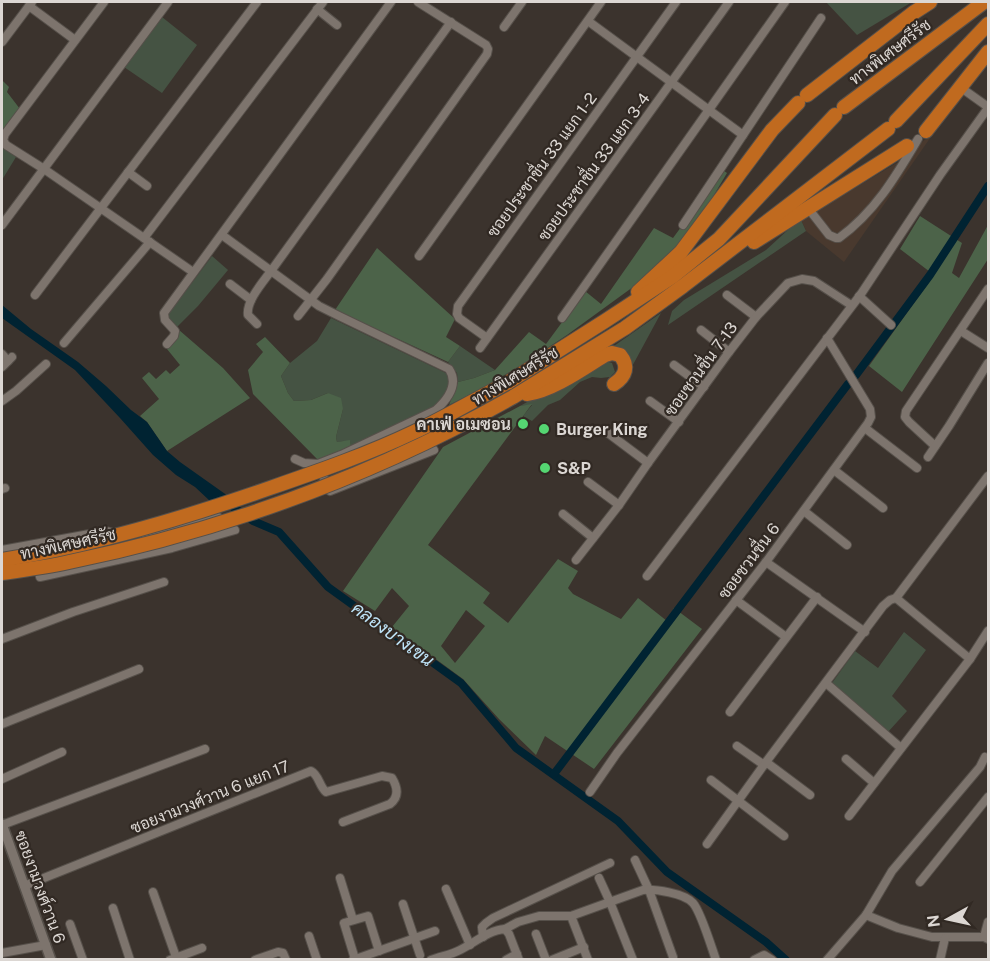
<svg xmlns="http://www.w3.org/2000/svg" width="990" height="961" font-family="'Public Sans',Sarabun,sans-serif">
<rect width="100%" height="100%" fill="#3b332d"/>
<!-- commercial -->
<polygon fill="#49392e" points="935,131 844,262 806,231 801,220 900,161"/>
<!-- green -->
<g fill="#455343">
<polygon points="826,2 912,2 857,35"/>
<polygon points="162,17 197,45 162,93 124,67"/>
<polygon points="2,147 16,157 2,180"/>
<polygon points="801,220 806,231 668,325 672,311 684,300 766,250 790,228"/>
<polygon points="212,256 228,270 198,306 177,327 167,316"/>
<polygon points="661,313 629,372 628,354 620,348 614,346"/>
<polygon points="331,318 448,374 449,383 445,395 434,407 351,446 350,441 337,442 336,437 343,409 328,393 311,400 294,401 288,393 281,376 290,363 317,341"/>
<polygon points="460,346 495,370 474,378 458,382 457,373 448,362"/>
<polygon points="602,360 612,363 615,372 610,377 601,378 592,377 580,382 560,400 548,405 532,421 523,416 532,405 520,406"/>
<polygon points="904,632 926,650 892,696 907,711 888,732 832,683 855,651 878,668"/>
</g>
<!-- forest -->
<g fill="#4c6349" fill-rule="evenodd">
<polygon points="2,80 9,87 7,92 20,109 2,134"/>
<polygon points="723,170 727,173 695,227 655,271 567,335 525,363 479,390 449,405 458,382 474,378 495,370 529,332 546,344 585,291 601,304 654,228 673,238"/>
<polygon points="920,216 962,243 952,273 959,278 988,225 988,259 902,392 869,366 934,275 900,249"/>
<polygon points="377,248 455,319 446,337 460,346 448,362 335,310"/>
<polygon points="179,330 223,368 250,398 167,451 147,422 140,416 159,399 142,378 149,372 156,379 166,370 170,374 180,365 167,349"/>
<polygon points="265,337 290,363 281,376 288,393 294,401 311,400 328,393 341,398 343,409 336,437 337,442 350,440 351,446 318,460 253,394 248,370 263,352 256,344"/>
<path d="M532,404l-104,141 62,48 -7,10 25,20 50,-64 20,12 -10,17 5,6 48,25 17,-21 29,23 7,-13 28,21 -108,140 -49,-33 -9,19 -37,-36 -36,-40 -71,-52 17,-21 -17,-18 -17,23 -32,-20 100,-144 77,-41zM466,610l19,16 -30,37 -14,-17z"/>
</g>
<!-- water -->
<polygon fill="#002332" points="2,305 31,329 78,362 106,386 131,410 147,422 167,451 180,462 228,496 210,501 195,487 176,475 153,455 120,418 75,370 2,318"/>
<g fill="none" stroke-linecap="round" stroke-linejoin="round">
<!-- canal -->
<g stroke="#002332" stroke-width="8">
<polyline points="856,375 930,275 988,186"/>
<polyline points="226,502 253,521 279,532 328,587 461,683 516,748 618,821 667,872 766,942 786,960"/>
<polyline points="554,774 848,384"/>
</g>
<!-- minor casing -->
<g stroke="#56504a" stroke-width="10">
<g id="minor">
<polyline points="104,2 5,134 3,140 6,145 44,169 193,272"/>
<polyline points="29,6 75,40"/>
<polyline points="317,9 337,25"/>
<polyline points="588,21 743,135"/>
<polyline points="504,27 522,2"/>
<polyline points="2,42 32,2"/>
<polyline points="960,87 988,107"/>
<polyline points="128,172 147,186"/>
<path d="M808,208l21,27 7,3h3c36,-26 57,-62 79,-99"/>
<polyline points="2,225 168,2"/>
<polyline points="683,225 821,18"/>
<path d="M222,235l97,71 20,10 110,53c10,15 -1,30 -13,41l-95,45 -23,9 -14,-1 -9,-4"/>
<polyline points="144,238 323,2"/>
<polyline points="419,256 601,2"/>
<polyline points="230,284 251,300"/>
<polyline points="35,295 257,2"/>
<polyline points="727,295 756,317"/>
<polyline points="859,296 891,325"/>
<polyline points="298,316 327,279 487,54 488,49 486,45 418,2"/>
<polyline points="562,318 785,2"/>
<path d="M257,324l-9,-9c-2,-14 15,-33 23,-44l180,-249"/>
<polyline points="701,330 729,352"/>
<polyline points="961,331 988,348"/>
<polyline points="487,338 459,318 457,314 458,306 676,2"/>
<polyline points="64,343 150,242"/>
<polyline points="167,344 174,336 175,331 165,320 164,313 391,2"/>
<polyline points="480,348 729,2"/>
<polyline points="2,354 8,361"/>
<polyline points="674,365 704,387"/>
<polyline points="2,367 12,357"/>
<polyline points="2,401 16,391 46,364"/>
<polyline points="650,401 679,422"/>
<polyline points="865,428 917,468"/>
<polyline points="608,433 648,463"/>
<polyline points="935,446 909,422 905,417 906,411 988,289"/>
<polyline points="928,457 949,426 988,363"/>
<polyline points="319,468 330,491 434,450"/>
<polyline points="834,470 883,508"/>
<polyline points="588,482 619,505"/>
<polyline points="2,489 5,488"/>
<polyline points="804,511 847,545"/>
<polyline points="563,514 593,538"/>
<polyline points="143,534 218,517"/>
<polyline points="2,550 106,531 114,533"/>
<polyline points="576,560 619,505 648,463 729,352 756,317 788,283 802,279 814,281 851,305"/>
<polyline points="766,562 865,632"/>
<polyline points="38,567 40,577 172,548 235,530"/>
<polyline points="647,576 861,294 940,175 988,108"/>
<polyline points="896,598 988,476"/>
<polyline points="896,598 970,659"/>
<polyline points="736,600 786,637"/>
<polyline points="2,639 73,612 164,582"/>
<polyline points="826,683 901,748"/>
<polyline points="730,712 817,597"/>
<polyline points="2,724 139,669"/>
<polyline points="737,746 764,765"/>
<polyline points="846,759 874,783"/>
<polyline points="766,762 810,795"/>
<polyline points="2,779 62,752"/>
<polyline points="711,780 784,836"/>
<polyline points="590,792 617,753 766,562 868,423 871,417 870,409 827,338"/>
<polyline points="849,816 970,659 988,631"/>
<polyline points="2,825 205,749"/>
<polyline points="707,844 766,762 883,606 890,600 896,598"/>
<polyline points="635,860 649,890 673,957"/>
<polyline points="340,878 353,920"/>
<polyline points="599,878 610,902 633,960"/>
<polyline points="920,882 988,797"/>
<path d="M24,886l287,-115c8,4 8,15 15,21l56,-16 10,2c6,10 7,19 -2,26l-47,18"/>
<polyline points="446,889 470,945"/>
<polyline points="153,892 176,957"/>
<polyline points="403,904 420,955"/>
<polyline points="113,908 130,960"/>
<polyline points="866,915 898,928 932,937 984,937 988,939"/>
<polyline points="571,916 588,960"/>
<polyline points="70,924 83,960"/>
<path d="M505,929l13,-7 21,-6h32l72,-26c12,-1 41,3 50,13 8,9 18,43 23,57"/>
<polyline points="536,934 546,960"/>
<polyline points="309,936 317,960"/>
<polyline points="483,937 482,927 486,923 493,918 610,863"/>
<polyline points="984,937 988,922"/>
<polyline points="2,953 46,945"/>
<polyline points="355,959 344,923 368,916 379,951"/>
<polyline points="170,960 202,948"/>
<polyline points="255,960 278,952 283,953 286,960"/>
<polyline points="353,960 435,931"/>
<path d="M431,960c10,-4 20,-5 29,-10 14,-7 29,-20 45,-21l4,5 10,26"/>
<polyline points="506,960 517,954"/>
<polyline points="552,960 584,947"/>
<polyline points="754,960 764,955 772,960"/>
<polyline points="827,960 866,915 892,871 980,767 985,757"/>
<polyline points="940,960 945,938"/>
</g>
</g>
<!-- tertiary casing -->
<g stroke="#56504a" stroke-width="12">
<polyline id="tertiary" points="2,824 51,960"/>
</g>
<!-- motorway casing -->
<g stroke="#56504a" stroke-width="16">
<g id="motorway">
<polyline points="807,95 913,13 930,2"/>
<polyline points="844,107 984,2"/>
<polyline points="896,121 988,24"/>
<polyline points="926,131 988,52"/>
<polyline points="754,242 907,146"/>
<polyline points="638,292 681,252 772,130 798,103"/>
<polyline points="507,383 605,321 672,277 719,239 835,115"/>
<path d="M527,394c25,-3 57,-26 78,-39l7,-2 8,2c9,11 6,21 -6,29"/>
<polyline points="513,397 625,328 683,286 888,129"/>
</g>
</g>
<!-- minor -->
<use href="#minor" stroke="#7d746d" stroke-width="8"/>
<!-- tertiary -->
<use href="#tertiary" stroke="#7d746d" stroke-width="9"/>
<!-- motorway -->
<use href="#motorway" stroke="#c06a1f" stroke-width="14"/>
<!-- motorway-bridge casing -->
<g stroke="#56504a" stroke-width="16" stroke-linecap="butt">
<g id="motorway-bridge">
<path d="M2,560c92,-15 180,-41 268,-72 49,-17 98,-34 144,-56 32,-15 62,-33 93,-49"/>
<path d="M2,573c22,-3 45,-6 67,-11 155,-32 306,-87 444,-165"/>
</g>
</g>
<!-- motorway-bridge -->
<use href="#motorway-bridge" stroke="#c06a1f" stroke-width="14"/>
</g>
<!-- markers -->
<g fill="#55d672" stroke="#312923" stroke-width="2">
<circle cx="523" cy="424" r="6"/>
<circle cx="544" cy="429" r="6"/>
<circle cx="545" cy="468" r="6"/>
</g>
<g text-anchor="middle" dominant-baseline="central" stroke-width="4.5" stroke-linejoin="round" paint-order="stroke">
<!-- street labels -->
<g font-size="16" fill="#dcd7d3" stroke="#312923">
<text transform="translate(890 52) rotate(-37)">ทางพิเศษศรีรัช</text>
<text transform="translate(542 165) rotate(-54)">ซอยประชาชื่น 33 แยก 1-2</text>
<text transform="translate(594 167) rotate(-54)">ซอยประชาชื่น 33 แยก 3-4</text>
<text transform="translate(701 369) rotate(-54)">ซอยชวนชื่น 7-13</text>
<text transform="translate(515 376) rotate(-31)">ทางพิเศษศรีรัช</text>
<text transform="translate(68 544) rotate(-12)">ทางพิเศษศรีรัช</text>
<text transform="translate(749 561) rotate(-53)">ซอยชวนชื่น 6</text>
<text transform="translate(210 797) rotate(-22)">ซอยงามวงศ์วาน 6 แยก 17</text>
<text transform="translate(40 887) rotate(70)">ซอยงามวงศ์วาน 6</text>
</g>
<!-- poi labels -->
<g font-size="16" font-weight="bold" fill="#dcd7d3" stroke="#312923" text-anchor="start">
<text x="511" y="424" text-anchor="end">คาเฟ่ อเมซอน</text>
<text x="556" y="429">Burger King</text>
<text x="557" y="468">S&amp;P</text>
</g>
<!-- water labels -->
<g font-size="18" font-style="italic" fill="#bee3f7" stroke="#312923">
<text transform="translate(393 634) rotate(36)">คลองบางเขน</text>
</g>
</g>
<!-- border -->
<rect width="990" height="961" fill="none" stroke="#dcd7d3" stroke-width="6"/>
<!-- north arrow -->
<g transform="translate(948 919) rotate(262)" stroke="#312923" stroke-width="4.5" paint-order="stroke">
<path d="M0-4.5L10 22L0 15L-10 22Z" fill="#dcd7d3"/>
<text y="-9" font-size="16" font-weight="bold" text-anchor="middle" fill="#dcd7d3">N</text>
</g>
</svg>
